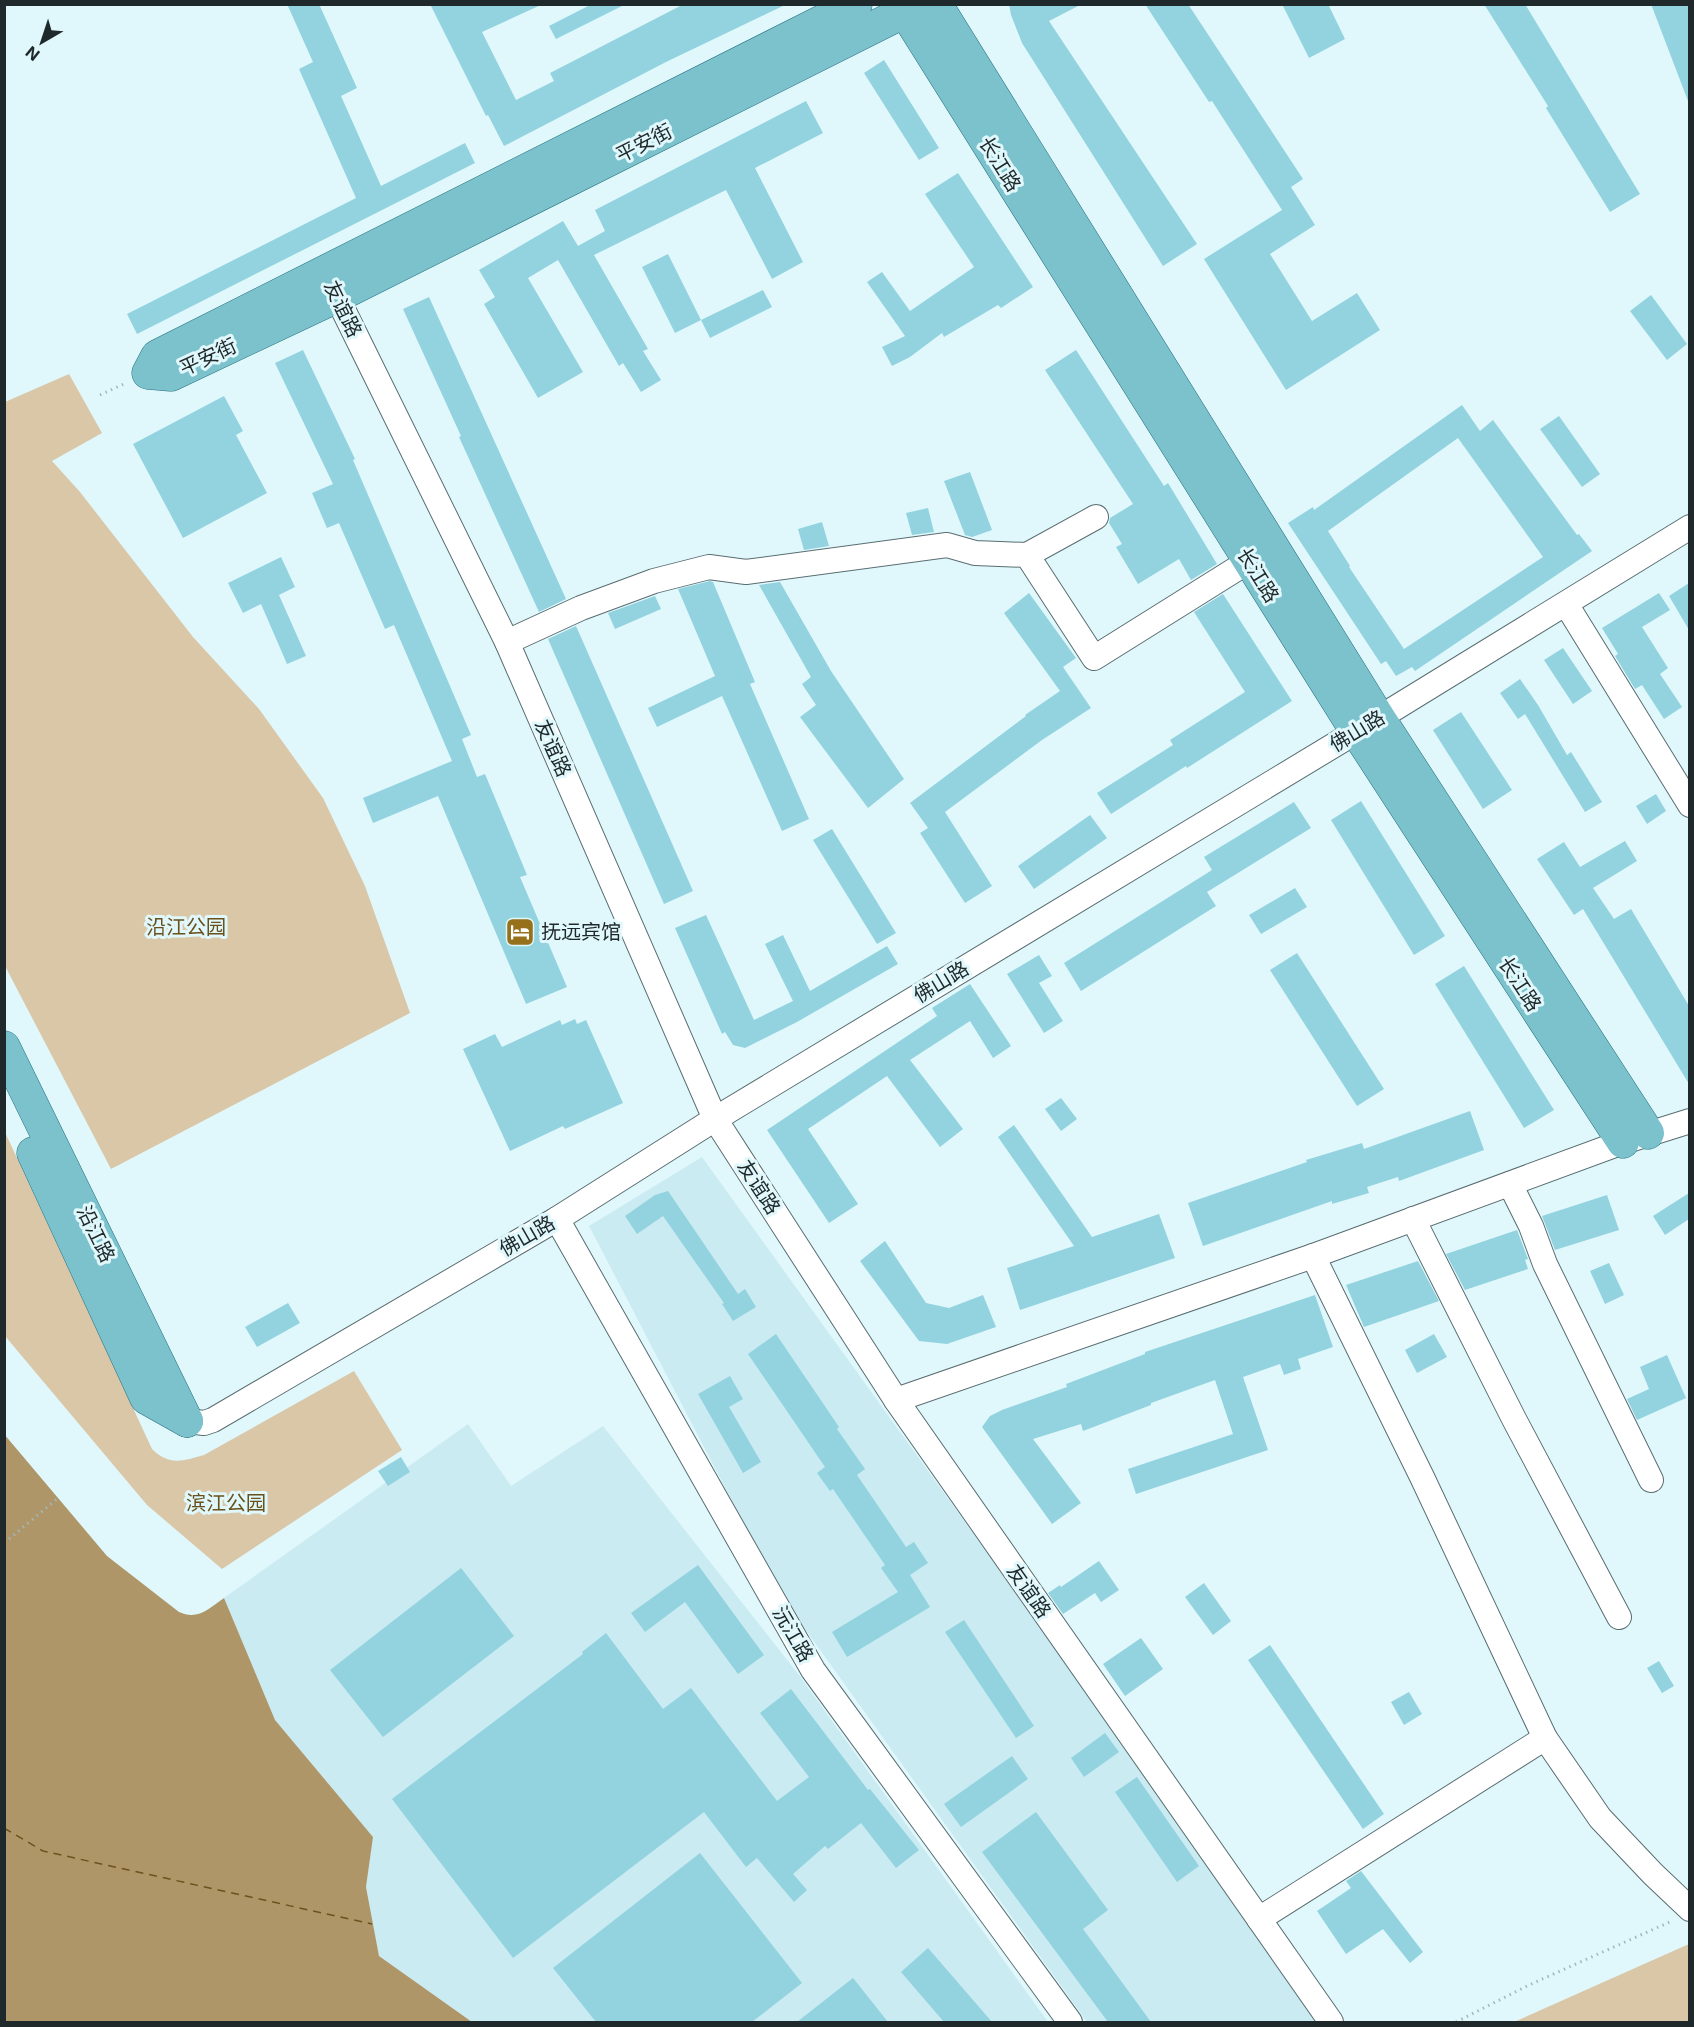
<svg xmlns="http://www.w3.org/2000/svg" width="1694" height="2027" font-family="Inter,'Noto Sans SC',sans-serif">
<rect width="100%" height="100%" fill="#e0f8fc"/>
<!-- built -->
<g fill="#caebf1">
<polygon points="702,1157 1325,2022 1087,2022 782,1597 589,1226"/>
<polygon points="468,1424 511,1486 603,1426 799,1675 1048,2022 472,2022 379,1956 366,1887 373,1837 275,1720 224,1598"/>
</g>
<!-- green -->
<g fill="#d9c7a8">
<polygon points="69,374 102,433 52,461 80,492 193,637 259,709 323,798 365,886 410,1013 111,1169 5,966 5,402"/>
<path d="M4,1130l148,319c17,17 31,12 52,6l150,-84 48,79 -180,119 -75,-64 -142,-169z"/>
<polygon points="1689,1944 1689,2022 1514,2022"/>
</g>
<!-- water -->
<path fill="#ae9669" d="M4,1434l103,122 72,56c19,9 30,-4 45,-14l51,122 98,117 -7,50 13,69 93,66h-467z"/>
<g fill="none" stroke-linecap="round" stroke-linejoin="round">
<!-- ferry -->
<polyline stroke="#6c531d" stroke-width="1.5" stroke-dasharray="8 6" stroke-linecap="butt" points="4,1828 43,1851 372,1924"/>
</g>
<!-- building -->
<g fill="#92d3df" fill-rule="evenodd">
<polygon points="287,4 319,4 357,88 341,96 381,186 465,143 475,163 137,334 127,314 356,198 299,69 313,62"/>
<polygon points="430,4 543,4 482,32 516,100 554,81 550,73 684,4 787,4 666,62 504,146 488,115 486,116"/>
<polygon points="592,4 626,4 556,39 549,26"/>
<polygon points="1009,4 1082,4 1049,21 1197,244 1163,266 1022,43 1011,15"/>
<polygon points="1145,4 1188,4 1303,179 1291,187 1315,225 1270,254 1312,321 1357,293 1380,330 1286,390 1204,259 1282,210 1212,101 1209,102"/>
<polygon points="1282,4 1328,4 1345,39 1309,58"/>
<polygon points="1484,4 1525,4 1640,194 1610,212 1546,108 1548,106"/>
<polygon points="1651,4 1689,4 1689,101 1688,101"/>
<polygon points="884,60 939,148 919,160 864,73"/>
<polygon points="806,101 823,133 755,168 803,262 772,279 726,190 594,255 648,349 643,351 661,380 641,392 623,363 619,366 558,260 528,278 583,372 538,398 484,304 495,297 479,270 563,221 578,246 605,231 595,210"/>
<polygon points="958,173 1033,287 1001,308 998,305 944,337 942,333 910,357 892,366 882,347 905,336 867,282 882,272 910,311 974,267 925,194"/>
<polygon points="668,254 701,320 675,333 642,267"/>
<polygon points="763,290 772,307 710,338 701,320"/>
<polygon points="1651,295 1687,344 1667,360 1630,311"/>
<polygon points="429,297 566,599 539,612 459,437 461,436 403,309"/>
<polygon points="303,350 355,459 353,460 471,735 462,739 477,777 485,774 527,875 520,877 567,987 526,1004 438,796 373,823 363,798 452,761 394,625 385,629 339,523 327,528 312,493 333,484 275,363"/>
<polygon points="1076,350 1164,486 1168,483 1217,564 1191,580 1179,559 1138,584 1116,547 1122,544 1109,523 1110,518 1133,504 1045,370"/>
<polygon points="224,396 243,431 236,435 267,493 183,538 133,444"/>
<path d="M1462,405l18,26 13,-11 84,115 2,-1 13,17 -177,120 -3,-4 -16,9 -10,-15 -5,3 -93,-141 25,-16 1,3zM1458,438l85,119 -139,92 -55,-82 1,-1 -22,-35z"/>
<polygon points="1559,416 1600,474 1582,487 1540,429"/>
<polygon points="970,472 992,530 972,537 965,535 944,481"/>
<polygon points="928,508 934,532 912,535 906,513"/>
<polygon points="822,522 829,546 804,550 798,529"/>
<polygon points="281,557 295,587 279,595 306,656 287,664 261,604 243,613 228,583"/>
<polygon points="710,581 713,582 755,682 750,684 809,819 782,831 722,696 657,727 648,708 715,676 678,589"/>
<polygon points="780,582 831,671 904,779 868,808 800,717 816,705 802,684 811,677 759,585"/>
<polygon points="1689,583 1689,630 1669,596"/>
<polygon points="1029,593 1076,658 1063,667 1091,708 1042,740 945,812 992,886 965,903 920,833 928,828 910,803 1026,716 1025,715 1060,691 1004,613"/>
<polygon points="1659,593 1670,610 1642,627 1668,668 1660,674 1682,707 1664,719 1642,685 1635,689 1615,656 1618,654 1602,628"/>
<polygon points="1223,594 1292,701 1187,768 1186,766 1111,814 1097,793 1173,745 1170,740 1245,692 1194,612"/>
<polygon points="655,596 661,609 615,629 608,613"/>
<polygon points="576,626 693,891 664,904 548,639"/>
<polygon points="1563,648 1592,691 1573,704 1544,660"/>
<polygon points="1520,679 1538,705 1567,755 1571,752 1602,802 1585,812 1525,714 1518,719 1500,693"/>
<polygon points="1461,712 1512,790 1483,809 1433,730"/>
<polygon points="1656,794 1666,811 1647,824 1636,806"/>
<polygon points="1361,801 1445,936 1414,955 1331,820"/>
<polygon points="1294,802 1311,828 1207,892 1216,906 1081,991 1064,963 1212,870 1204,857"/>
<polygon points="1090,815 1107,838 1034,889 1018,866"/>
<polygon points="832,829 896,933 877,944 813,840"/>
<polygon points="1625,841 1637,861 1593,888 1614,919 1631,909 1689,1006 1689,1084 1583,909 1574,915 1537,859 1564,842 1580,867"/>
<polygon points="1295,888 1307,907 1261,934 1249,915"/>
<polygon points="706,915 754,1020 793,1001 765,944 783,935 810,991 887,946 898,964 797,1022 745,1048 733,1045 725,1032 722,1034 675,928"/>
<polygon points="1297,953 1384,1089 1357,1106 1270,970"/>
<polygon points="1039,955 1052,976 1039,983 1063,1021 1044,1033 1007,974"/>
<polygon points="1464,966 1554,1110 1524,1128 1435,984"/>
<polygon points="970,984 1011,1046 993,1058 970,1021 910,1060 963,1129 940,1147 887,1076 808,1129 858,1204 829,1223 767,1130 937,1016 932,1008"/>
<polygon points="575,1019 577,1024 586,1020 623,1103 565,1129 563,1126 510,1151 463,1049 495,1034 502,1047 560,1020 562,1025"/>
<polygon points="1061,1098 1077,1119 1061,1131 1045,1109"/>
<polygon points="1470,1111 1484,1150 1399,1181 1398,1177 1367,1187 1369,1193 1332,1204 1332,1201 1203,1246 1188,1203 1307,1162 1306,1160 1362,1143 1364,1149"/>
<polygon points="1014,1125 1092,1237 1159,1214 1175,1258 1020,1310 1007,1268 1074,1246 998,1137"/>
<polygon points="668,1191 738,1294 745,1289 756,1307 733,1321 722,1304 724,1303 663,1216 637,1234 625,1216 655,1195"/>
<polygon points="1689,1193 1689,1219 1665,1235 1653,1216"/>
<polygon points="1607,1195 1619,1230 1555,1250 1542,1216"/>
<polygon points="1517,1230 1528,1259 1525,1260 1528,1269 1465,1290 1446,1254"/>
<polygon points="885,1241 926,1303 949,1308 983,1295 996,1327 947,1344 919,1341 860,1261"/>
<polygon points="1418,1261 1439,1301 1364,1327 1346,1285"/>
<polygon points="1609,1263 1624,1295 1605,1304 1590,1271"/>
<polygon points="1315,1295 1333,1347 1298,1359 1301,1369 1284,1375 1280,1364 1243,1377 1268,1450 1136,1494 1128,1469 1233,1434 1215,1380 1151,1403 1151,1405 1083,1431 1081,1424 1033,1439 1081,1503 1052,1524 982,1427 990,1416 1002,1410 1067,1387 1066,1384 1145,1354 1145,1352"/>
<polygon points="288,1303 300,1323 257,1347 245,1327"/>
<polygon points="776,1334 839,1427 837,1429 865,1469 857,1475 906,1547 914,1542 928,1563 910,1575 930,1607 847,1657 832,1632 898,1592 881,1568 885,1565 833,1489 830,1491 817,1473 825,1467 748,1354"/>
<polygon points="1434,1334 1447,1357 1417,1373 1405,1350"/>
<polygon points="1667,1355 1686,1398 1637,1420 1627,1399 1649,1389 1640,1367"/>
<polygon points="730,1376 743,1399 729,1407 761,1462 743,1473 698,1394"/>
<polygon points="401,1457 410,1472 388,1486 378,1471"/>
<polygon points="1099,1561 1119,1590 1101,1602 1095,1593 1063,1614 1048,1593 1060,1585 1061,1587"/>
<polygon points="698,1565 764,1655 738,1674 685,1602 645,1632 631,1613"/>
<polygon points="461,1568 514,1636 383,1737 330,1670"/>
<polygon points="1204,1583 1231,1621 1213,1635 1185,1597"/>
<polygon points="964,1620 1034,1726 1016,1738 945,1632"/>
<polygon points="606,1633 663,1709 691,1688 777,1801 809,1777 760,1713 791,1689 868,1790 870,1789 919,1850 896,1868 861,1823 828,1849 825,1846 793,1874 807,1890 794,1902 757,1858 746,1867 704,1812 513,1958 392,1799 583,1654 582,1652"/>
<polygon points="1141,1638 1163,1669 1125,1696 1103,1664"/>
<polygon points="1270,1645 1384,1814 1363,1829 1248,1660"/>
<polygon points="1659,1661 1674,1686 1662,1693 1647,1668"/>
<polygon points="1409,1692 1422,1714 1404,1725 1391,1702"/>
<polygon points="1105,1733 1119,1752 1084,1777 1071,1758"/>
<polygon points="1012,1756 1028,1779 961,1827 944,1804"/>
<polygon points="1137,1777 1199,1866 1177,1882 1115,1792"/>
<polygon points="1036,1812 1108,1910 1083,1929 1151,2022 1108,2022 982,1852"/>
<polygon points="700,1853 802,1983 752,2022 596,2022 553,1968"/>
<polygon points="1361,1871 1423,1952 1410,1963 1383,1929 1346,1954 1317,1911 1351,1888 1346,1881"/>
<polygon points="928,1948 992,2022 944,2022 901,1972"/>
<polygon points="853,1978 888,2022 797,2022"/>
</g>
<g fill="none" stroke-linecap="round" stroke-linejoin="round">
<!-- minor casing -->
<g stroke="#596d71" stroke-width="26">
<g id="minor">
<polyline points="329,281 507,642 715,1119 896,1400 1331,2022"/>
<polyline points="1027,555 1096,517"/>
<polyline points="1566,604 1690,805"/>
<polyline points="507,642 581,608 654,581 709,567 746,572 947,545 975,553 1027,555 1094,658 1249,561"/>
<polyline points="1510,1184 1531,1226 1545,1264 1651,1480"/>
<polyline points="557,1219 813,1670 1070,2022"/>
<polyline points="1413,1219 1514,1419 1619,1617"/>
<polyline points="1313,1256 1422,1477 1545,1738 1600,1818 1653,1874 1690,1909"/>
<polyline points="896,1400 1313,1256 1623,1142 1690,1121"/>
<polyline points="187,1421 204,1423 213,1420 557,1219 715,1119 1379,718 1690,527"/>
<polyline points="1259,1919 1545,1738"/>
</g>
</g>
<!-- major casing -->
<g stroke="#23717e" stroke-width="33">
<g id="major">
<polyline points="856,4 157,356 148,373 171,375 336,297 920,4"/>
<polyline points="900,4 1356,731 1623,1142"/>
<polyline points="936,4 1379,718 1648,1133"/>
<polyline points="4,1047 187,1421"/>
<polyline points="33,1153 146,1398 187,1421"/>
</g>
</g>
<!-- path -->
<g stroke="#a4b8bb" stroke-width="3" stroke-dasharray="1.5 4.5" stroke-linecap="butt">
<polyline points="100,395 126,383"/>
<polyline points="9,1539 58,1498"/>
<polyline points="1456,2022 1529,1985 1672,1921"/>
</g>
<!-- minor -->
<use href="#minor" stroke="#fff" stroke-width="24"/>
<!-- major -->
<use href="#major" stroke="#7cc2cd" stroke-width="32"/>
</g>
<!-- icons -->
<defs>
<g id="hotel-square" transform="scale(1.5)"><rect x="-9" y="-9" width="18" height="18" rx="4" fill="#96701a" stroke="#e0f8fc"/><path d="M-6-4.5h1.5V1H6V5H4.5V3h-9V5H-6ZM-4 0a1.8 1.8 0 1 1 3.6 0ZM.5 0V-2.5h3Q6-2.5 6 0Z" fill="#fff"/></g>
</defs>
<g fill-rule="evenodd">
<use href="#hotel-square" x="520" y="932"/>
</g>
<g text-anchor="middle" dominant-baseline="central" stroke-width="6" stroke-linejoin="round" paint-order="stroke">
<!-- street labels -->
<g font-size="20" fill="#1f282a" stroke="#e0f8fc">
<text transform="translate(644 143) rotate(-27)">平安街</text>
<text transform="translate(1000 164) rotate(58)">长江路</text>
<text transform="translate(343 309) rotate(64)">友谊路</text>
<text transform="translate(208 357) rotate(-25)">平安街</text>
<text transform="translate(1258 575) rotate(58)">长江路</text>
<text transform="translate(1357 731) rotate(-31)">佛山路</text>
<text transform="translate(553 748) rotate(66)">友谊路</text>
<text transform="translate(941 982) rotate(-31)">佛山路</text>
<text transform="translate(1520 984) rotate(57)">长江路</text>
<text transform="translate(759 1187) rotate(57)">友谊路</text>
<text transform="translate(96 1234) rotate(64)">沿江路</text>
<text transform="translate(527 1236) rotate(-30)">佛山路</text>
<text transform="translate(1029 1591) rotate(55)">友谊路</text>
<text transform="translate(793 1634) rotate(60)">沅江路</text>
</g>
<!-- park labels -->
<g font-size="20" fill="#6a511b" stroke="#e0f8fc">
<text x="186" y="927">沿江公园</text>
<text x="226" y="1503">滨江公园</text>
</g>
<!-- poi labels -->
<g font-size="20" fill="#1f282a" stroke="#e0f8fc" text-anchor="start">
<text x="541" y="932">抚远宾馆</text>
</g>
</g>
<!-- border -->
<rect width="1694" height="2027" fill="none" stroke="#1f282a" stroke-width="12"/>
<!-- north arrow -->
<g transform="translate(42 42) rotate(219)" stroke="#e0f8fc" stroke-width="4.5" paint-order="stroke">
<path d="M0-4.5L10 22L0 15L-10 22Z" fill="#1f282a"/>
<text y="-9" font-size="16" font-weight="bold" text-anchor="middle" fill="#1f282a">N</text>
</g>
</svg>
